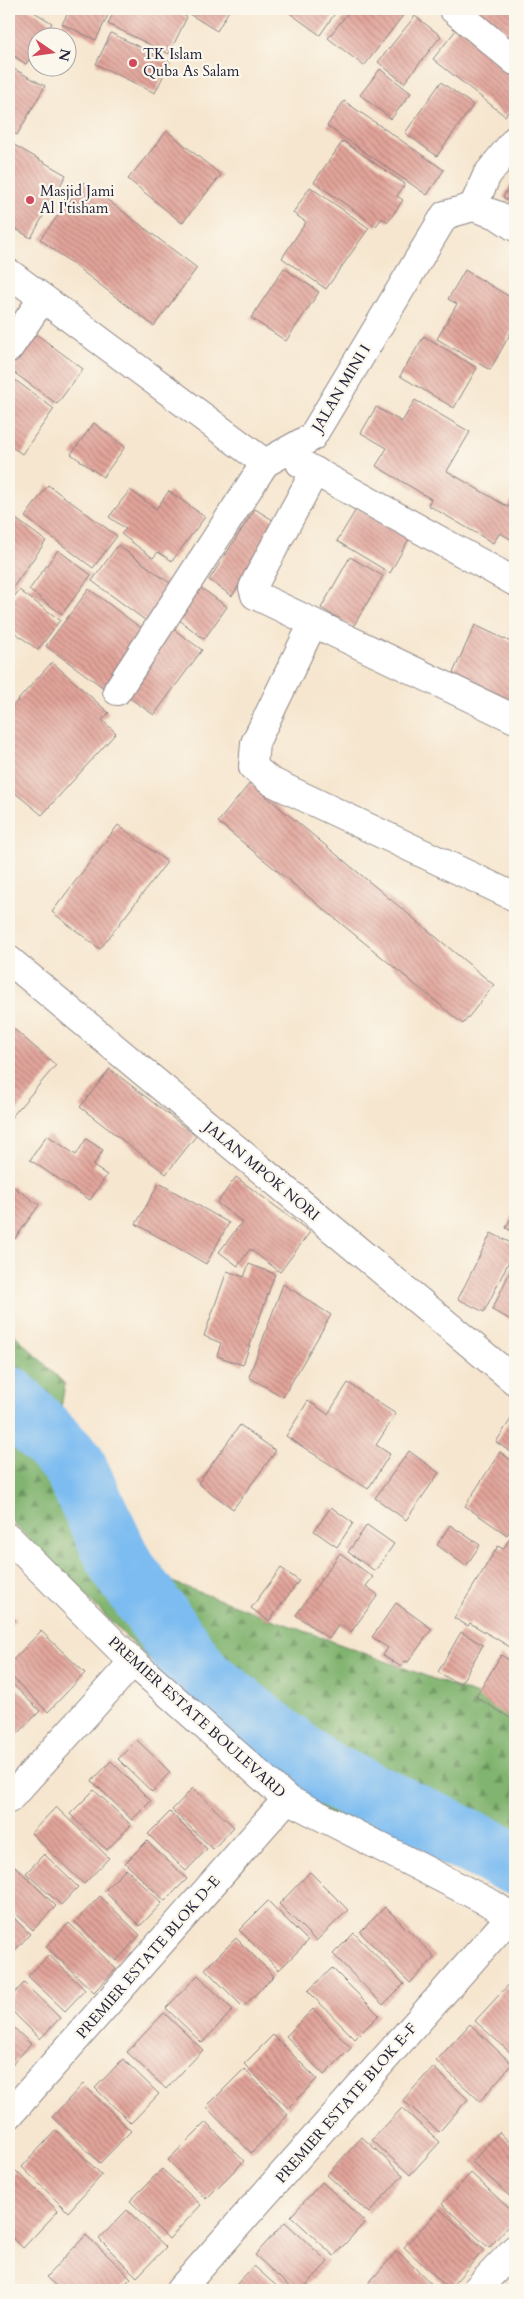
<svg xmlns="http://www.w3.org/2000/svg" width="524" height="2299" font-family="Cardo,serif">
<defs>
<pattern id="forest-firs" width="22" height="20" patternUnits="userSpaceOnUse" patternTransform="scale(1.25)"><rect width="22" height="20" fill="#81b46f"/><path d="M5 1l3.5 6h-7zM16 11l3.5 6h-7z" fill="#69925c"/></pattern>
<pattern id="building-back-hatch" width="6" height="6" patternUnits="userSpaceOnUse" patternTransform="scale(1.25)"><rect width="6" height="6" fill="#e2a49a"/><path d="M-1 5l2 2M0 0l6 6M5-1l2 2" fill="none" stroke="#b7857f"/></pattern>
</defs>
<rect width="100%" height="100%" fill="#fbf7ec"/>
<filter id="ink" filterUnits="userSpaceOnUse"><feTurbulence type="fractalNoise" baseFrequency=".02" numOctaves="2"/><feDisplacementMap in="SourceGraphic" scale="10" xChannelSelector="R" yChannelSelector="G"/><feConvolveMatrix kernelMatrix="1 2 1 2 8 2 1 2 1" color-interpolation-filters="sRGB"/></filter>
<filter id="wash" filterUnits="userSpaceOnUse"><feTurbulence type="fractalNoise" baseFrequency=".0096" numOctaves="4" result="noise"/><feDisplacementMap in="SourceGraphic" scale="20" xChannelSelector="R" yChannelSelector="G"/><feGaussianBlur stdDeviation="1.12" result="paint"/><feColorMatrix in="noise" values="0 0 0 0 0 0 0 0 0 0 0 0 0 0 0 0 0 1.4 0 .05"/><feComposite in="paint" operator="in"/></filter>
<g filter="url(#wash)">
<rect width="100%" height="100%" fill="#f6e6cf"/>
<!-- forest -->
<polygon fill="url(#forest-firs)" stroke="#526b55" points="9,1329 65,1384 57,1432 172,1582 515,1709 515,1895 332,1816 250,1761 9,1519"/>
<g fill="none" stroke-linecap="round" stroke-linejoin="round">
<!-- river -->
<polyline stroke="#7cbcf1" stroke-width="64" points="9,1398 73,1463 121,1565 202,1678 319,1770 515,1863"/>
</g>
<g id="blocks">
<!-- building -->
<g fill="url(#building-back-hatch)">
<polygon points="9,9 29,9 52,23 43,38 38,38 38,47 26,64 9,53"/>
<polygon points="70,9 111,9 96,40 62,24"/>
<polygon points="115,9 169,9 187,17 169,54 108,24"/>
<polygon points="181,9 230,9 217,31"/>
<polygon points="284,9 338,9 320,35"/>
<polygon points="351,9 408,9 364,66 328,38"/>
<polygon points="480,9 515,9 515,55 472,19"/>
<polygon points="415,16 441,36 404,83 378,62"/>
<polygon points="460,25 515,69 515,102 505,116 433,59"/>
<polygon points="111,33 170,62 155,93 96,64"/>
<polygon points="14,69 45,86 17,135 9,131 9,78"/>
<polygon points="380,69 411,93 391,119 360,95"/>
<polygon points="441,82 473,105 437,156 405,133"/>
<polygon points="344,101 444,170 427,195 327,126"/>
<polygon points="167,131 221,175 182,223 128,179"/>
<polygon points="343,141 405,184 397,196 403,200 388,222 382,218 376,226 314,182"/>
<polygon points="9,142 66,175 31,238 9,225"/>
<polygon points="515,177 515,205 503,197"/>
<polygon points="84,182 197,268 154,326 40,239"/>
<polygon points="310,187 369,228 326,289 282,258 306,222 293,213"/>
<polygon points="284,268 319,292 286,341 251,318"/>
<polygon points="465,270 515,300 515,325 490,370 437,339 457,304 448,299"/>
<polygon points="32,331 83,369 57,404 9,369 9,363"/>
<polygon points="424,336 477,368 454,408 400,376"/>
<polygon points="11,377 54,409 22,454 9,445 9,381"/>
<polygon points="415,400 470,432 447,471 508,507 512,500 515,502 514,541 500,533 493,543 428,505 431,499 376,466 387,448 361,433 376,407 402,422"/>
<polygon points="94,423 125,447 103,477 71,454"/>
<polygon points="48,485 117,536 93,568 25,517"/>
<polygon points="130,490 156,509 169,491 205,517 172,561 158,552 153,558 121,534 126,529 109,517"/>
<polygon points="357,508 409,539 390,573 337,541"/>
<polygon points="255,509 279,524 232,596 209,580"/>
<polygon points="16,519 46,541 9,593 9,529"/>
<polygon points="118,545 175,587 149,623 92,581"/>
<polygon points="58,550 91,575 62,614 29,590"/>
<polygon points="515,552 515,568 509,565"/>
<polygon points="350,557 383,576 353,627 321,608"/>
<polygon points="200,587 227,607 204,639 177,618"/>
<polygon points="89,589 145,631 104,688 46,646"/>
<polygon points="19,590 60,620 38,650 9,628 9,604"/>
<polygon points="475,625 515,644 515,704 452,675"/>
<polygon points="172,628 202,650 154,715 124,694"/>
<polygon points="52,662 109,713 102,720 116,733 42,815 9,788 9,710"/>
<polygon points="250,783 494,985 463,1024 218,822"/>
<polygon points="118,825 167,862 100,949 52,912"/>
<polygon points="9,1025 56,1065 9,1120"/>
<polygon points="110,1069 196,1136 166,1174 80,1107"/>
<polygon points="47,1135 76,1155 86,1139 103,1150 93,1166 107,1175 90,1200 30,1160"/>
<polygon points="236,1177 310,1232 280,1272 250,1249 238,1266 219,1252 242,1222 217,1203"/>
<polygon points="159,1183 229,1223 206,1264 136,1224"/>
<polygon points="13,1186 39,1205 14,1240 9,1236 9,1191"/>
<polygon points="515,1209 515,1233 506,1228"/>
<polygon points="491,1233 515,1245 515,1249 484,1312 458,1299"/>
<polygon points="515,1261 515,1322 492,1310"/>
<polygon points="249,1264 275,1274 243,1365 217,1356 221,1343 204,1336 227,1271 244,1277"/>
<polygon points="283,1284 331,1315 283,1397 249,1377"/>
<polygon points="348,1383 396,1414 376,1445 390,1454 368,1489 286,1436 308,1401 328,1414"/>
<polygon points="513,1416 515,1417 515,1455 496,1442"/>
<polygon points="240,1425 276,1451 233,1509 198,1483"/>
<polygon points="409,1451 439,1473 406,1520 375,1498"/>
<polygon points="500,1452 515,1463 515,1523 507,1535 465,1506"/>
<polygon points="331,1507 353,1523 337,1547 314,1531"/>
<polygon points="367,1525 394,1544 375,1571 348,1552"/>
<polygon points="450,1525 480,1545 466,1566 437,1545"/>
<polygon points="515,1530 515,1650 470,1623 468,1626 454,1618 498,1546 503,1549"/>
<polygon points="340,1553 373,1577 366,1586 378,1595 351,1632 339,1624 329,1639 296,1615"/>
<polygon points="281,1568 299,1581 269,1621 251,1608"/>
<polygon points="396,1603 432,1629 408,1662 405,1661 401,1667 383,1655 388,1648 372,1637"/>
<polygon points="9,1613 15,1620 9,1626"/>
<polygon points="41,1631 85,1673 48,1712 9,1674 9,1664"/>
<polygon points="461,1632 483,1645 460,1685 438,1672"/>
<polygon points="501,1655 515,1664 515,1721 476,1697"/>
<polygon points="9,1681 40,1711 9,1743"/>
<polygon points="137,1740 170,1772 152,1792 118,1759"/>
<polygon points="111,1761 151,1801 132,1820 92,1781"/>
<polygon points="193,1788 234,1827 213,1849 172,1810"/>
<polygon points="94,1790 131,1825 107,1850 70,1814"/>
<polygon points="56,1807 109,1858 84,1884 31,1833"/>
<polygon points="170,1812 207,1849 186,1871 148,1834"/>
<polygon points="147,1841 187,1879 165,1901 125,1863"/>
<polygon points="44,1854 78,1887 61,1905 26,1873"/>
<polygon points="15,1866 56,1906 33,1930 9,1907 9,1872"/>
<polygon points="126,1869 162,1903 140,1926 104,1891"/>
<polygon points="310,1872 348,1910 316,1941 279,1904"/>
<polygon points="100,1896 140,1935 116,1961 75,1922"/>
<polygon points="268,1901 308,1941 279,1970 239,1930"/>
<polygon points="385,1907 435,1957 410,1983 360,1932"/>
<polygon points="9,1913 30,1934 9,1957"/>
<polygon points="69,1923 116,1969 94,1992 46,1947"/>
<polygon points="354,1933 404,1984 383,2005 333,1954"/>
<polygon points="236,1938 274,1976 243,2007 205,1969"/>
<polygon points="49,1955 85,1990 65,2011 28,1976"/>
<polygon points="332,1968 379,2015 355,2039 308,1991"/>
<polygon points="198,1975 233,2010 202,2043 166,2008"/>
<polygon points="512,1981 515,1984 515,2057 475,2021"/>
<polygon points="24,1983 60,2018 40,2039 9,2008 9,1999"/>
<polygon points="313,2009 351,2048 324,2075 286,2036"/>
<polygon points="164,2013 203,2050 166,2089 127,2052"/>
<polygon points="9,2023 31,2044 9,2068"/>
<polygon points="470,2024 512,2064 480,2101 436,2061"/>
<polygon points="273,2035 317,2079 288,2108 244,2064"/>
<polygon points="123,2059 159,2094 131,2123 95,2088"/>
<polygon points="433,2067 468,2099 439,2132 403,2100"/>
<polygon points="244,2069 288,2115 251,2153 206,2107"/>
<polygon points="83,2084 131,2131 100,2163 52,2117"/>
<polygon points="402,2108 440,2142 410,2175 372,2140"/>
<polygon points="206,2122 244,2161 206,2199 168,2160"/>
<polygon points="56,2130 102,2175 68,2212 22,2167"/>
<polygon points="499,2132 515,2147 515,2201 472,2162"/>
<polygon points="362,2137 403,2175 369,2213 327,2175"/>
<polygon points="162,2169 201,2205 169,2239 130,2201"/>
<polygon points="16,2171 58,2211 23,2248 9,2234 9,2178"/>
<polygon points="471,2173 515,2214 515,2218 489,2248 442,2204"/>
<polygon points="322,2182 365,2222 334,2256 291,2216"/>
<polygon points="440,2209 484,2250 449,2289 404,2247"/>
<polygon points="127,2210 166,2247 137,2277 99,2239"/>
<polygon points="285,2222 328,2262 302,2290 293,2290 255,2255"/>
<polygon points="86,2235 131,2278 119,2290 60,2290 46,2277"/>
<polygon points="397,2251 435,2287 432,2290 370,2290 366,2286"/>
<polygon points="254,2266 281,2290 231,2290"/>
</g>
</g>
</g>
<g filter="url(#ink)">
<use href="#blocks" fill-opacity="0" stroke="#8c8485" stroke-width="1"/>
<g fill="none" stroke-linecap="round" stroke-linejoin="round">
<!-- minor casing -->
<g stroke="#8c8485" stroke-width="30">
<g id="minor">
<polyline points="453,9 515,61"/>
<polyline points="473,207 487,175 515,140"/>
<polyline points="9,273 265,463 312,437 445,215 473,207 497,215 515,227"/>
<polyline points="9,348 42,299"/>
<polyline points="300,463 515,582"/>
<polyline points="315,471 256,581 253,588 255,595 515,719"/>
<polyline points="313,623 255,743 253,767 270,781 515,897"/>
<polyline points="117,691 265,463"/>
<polyline points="9,1538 133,1662 287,1799 492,1904 515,1919"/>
<polyline points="9,1799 133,1662"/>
<polyline points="9,2115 287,1799"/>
<polyline points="180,2290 511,1916"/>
<polyline points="476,2290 515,2249"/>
</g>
</g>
<!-- major casing -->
<g stroke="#8c8485" stroke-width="30">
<polyline id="major" points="9,960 515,1381"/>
</g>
<!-- minor -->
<use href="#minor" stroke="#fff" stroke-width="28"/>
<!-- major -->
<use href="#major" stroke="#fff" stroke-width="28"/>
</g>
</g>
<!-- markers -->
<g fill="#d1495b" stroke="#fbf7ec" stroke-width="2">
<circle cx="133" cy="63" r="5"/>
<circle cx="30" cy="200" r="5"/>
</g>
<g text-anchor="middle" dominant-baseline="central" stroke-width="4.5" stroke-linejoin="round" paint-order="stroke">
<!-- poi labels -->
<g font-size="15" fill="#22223b" stroke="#fbf7ec" text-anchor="start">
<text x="143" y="54">TK Islam<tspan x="143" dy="17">Quba As Salam</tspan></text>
<text x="40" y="191">Masjid Jami<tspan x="40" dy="17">Al I'tisham</tspan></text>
</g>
<!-- street labels -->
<g font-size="15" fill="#22223b" stroke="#fbf7ec">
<text transform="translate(341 388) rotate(-59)">JALAN MINI I</text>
<text transform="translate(262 1171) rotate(40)">JALAN MPOK NORI</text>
<text transform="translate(197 1717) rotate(42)">PREMIER ESTATE BOULEVARD</text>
<text transform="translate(148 1957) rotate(-49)">PREMIER ESTATE BLOK D-E</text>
<text transform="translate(346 2103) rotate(-49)">PREMIER ESTATE BLOK E-F</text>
</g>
</g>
<!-- margin -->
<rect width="524" height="2299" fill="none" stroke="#fbf7ec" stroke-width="30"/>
<!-- north arrow -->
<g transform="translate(52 52) rotate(103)"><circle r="24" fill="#fbf7ec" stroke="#a4a2a5"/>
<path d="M0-4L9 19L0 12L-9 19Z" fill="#d1495b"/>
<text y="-8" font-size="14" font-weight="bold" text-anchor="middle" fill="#22223b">N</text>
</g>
</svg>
